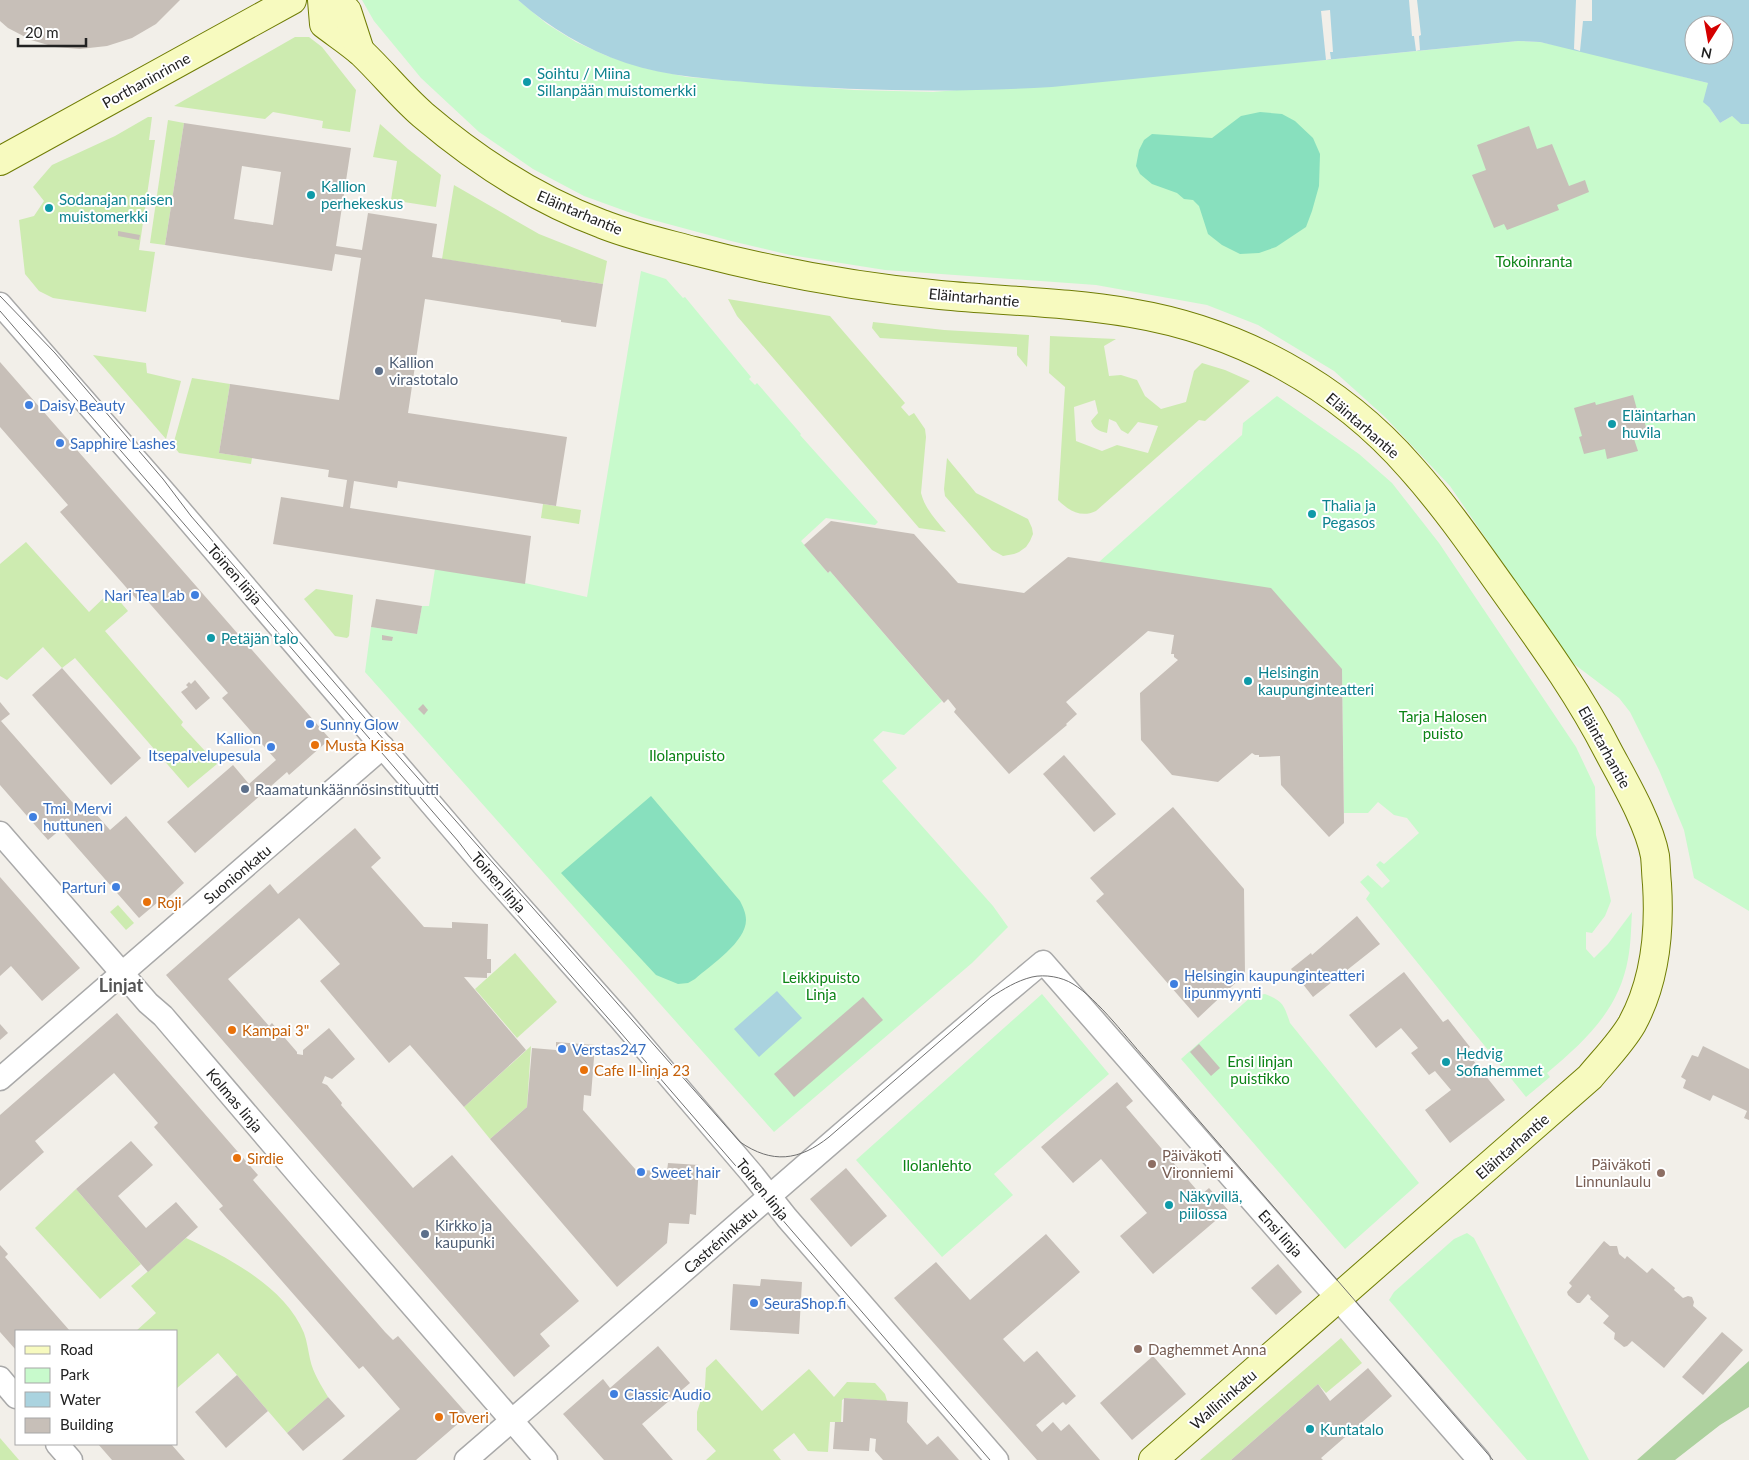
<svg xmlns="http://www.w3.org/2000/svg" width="1749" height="1460" font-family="Lato,sans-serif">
<rect width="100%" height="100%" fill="#f2efe9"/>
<!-- grass -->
<g fill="#cdebb0" fill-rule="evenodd">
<polygon points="295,37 309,37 322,47 356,90 350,132 322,128 323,121 273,112 265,119 174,106"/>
<polygon points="148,117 152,117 149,140 155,140 139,250 155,252 146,312 53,298 39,291 25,274 19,220 34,216 44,201 33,187 52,165 115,136"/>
<polygon points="168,120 184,123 165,245 150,243"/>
<polygon points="380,124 408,149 441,175 436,207 391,200 397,161 373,157"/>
<polygon points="454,185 539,234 607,261 603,284 442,259"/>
<path d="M728,299l102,17 75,87 -4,4 8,9 5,-3 11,16 1,8 -5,56c4,16 15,27 25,39l-27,-4 -182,-212z"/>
<polygon points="873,322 944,330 1029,335 1027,367 1017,355 1017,347 880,338 872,328"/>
<path d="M1050,336l66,3 -12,7 5,30 12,-1 16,5 8,16 16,13 25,-7 8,-31 8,-8 23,7 25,11 -45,40 -6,-1 -103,91c-15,7 -27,0 -38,-11l7,-113 -16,-14zM1095,400l3,13 -7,8c3,8 8,10 16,12l2,-14 7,3 5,8 7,4 10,-12 20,4 -10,27 -31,-8 -15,6 -26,-10 -2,-34z"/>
<polygon points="93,355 146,363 147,373 181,381 166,439"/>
<polygon points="192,378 230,384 219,453 252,458 251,464 179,453 173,445"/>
<polygon points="947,458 976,493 1028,519 1032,528 1033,534 1030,541 1026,547 1019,552 1014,554 1003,556 992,550 945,496 944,489"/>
<polygon points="543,504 581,510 579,524 541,518"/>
<polygon points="26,542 89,612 111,591 128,611 105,631 183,722 181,725 217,764 188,788 75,658 62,668 43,647 7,680 0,676 0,564"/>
<polygon points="316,589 353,595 349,636 347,638 335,636 304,599"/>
<polygon points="118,905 134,923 126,930 110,912"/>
<polygon points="515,953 557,1002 517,1038 475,989"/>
<polygon points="531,1046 527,1107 490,1139 464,1107"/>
<polygon points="76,1189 141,1264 100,1299 35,1228"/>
<path d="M186,1238c43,20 99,49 118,95 3,8 4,17 6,26 3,14 11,26 18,38l-41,36 -69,-80 -42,36v-58h-40l20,-18 -25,-27z"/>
<polygon points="1341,1338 1362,1363 1326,1393 1318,1384 1231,1460 1200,1460"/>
<polygon points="716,1359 762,1411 809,1369 834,1397 847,1382 875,1383 885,1394 887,1401 845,1398 842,1400 841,1422 830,1422 828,1452 808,1451 794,1433 773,1450 781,1460 706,1460 716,1451 697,1430 697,1412 705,1387 706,1368"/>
<polygon points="0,1438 19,1460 0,1460"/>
</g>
<!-- forest -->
<polygon fill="#add19e" points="1749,1361 1749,1407 1720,1425 1675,1460 1637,1460"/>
<!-- park -->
<g fill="#c8facc">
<polygon points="362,0 518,0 547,24 576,42 607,56 644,68 687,77 854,90 933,92 1326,60 1518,41 1540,42 1574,49 1708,83 1709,107 1720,123 1732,116 1741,123 1749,124 1749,911 1694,878 1684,830 1659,770 1630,712 1619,698 1570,661 1450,486 1385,417 1334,371 1258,325 1207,305 1096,285 885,270 790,255 731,241 642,217 584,196 533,169 479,132 421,78 374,21"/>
<polygon points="641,271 666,279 683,298 685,297 751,377 749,379 755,385 757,383 801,434 800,435 878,522 875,525 826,518 801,541 828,573 830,571 942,701 904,735 883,731 873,740 897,768 882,781 993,906 1008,927 972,963 774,1132 365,672 371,627 417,634 422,606 429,606 435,569 525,583 587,597"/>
<path d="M1277,396l82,58 33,29 47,60 137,204 19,40 1,48 15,66 -6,15 -13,17 -6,-1v17l8,9 14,-14 24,-32c-1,16 -1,32 -4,47 -9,51 -43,82 -81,114l3,4 -24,20 -160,-198 4,-6 -10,-11 8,-7 14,13 8,-7 -14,-16 4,-4 4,3 35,-31 -12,-15 -13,-3 -16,-13 -10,11h-24l-2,-144 -243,-107 143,-127 1,-12z"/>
<polygon points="1042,994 1109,1074 994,1174 1013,1195 942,1257 856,1160"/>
<path d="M1265,994c18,7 19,11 25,29l129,160 -74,66 -164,-190 71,-63z"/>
<polygon points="1467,1233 1474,1238 1589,1460 1527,1460 1389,1300 1394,1292 1454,1239"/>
</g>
<!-- pitch -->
<g fill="#88e0be">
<polygon points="1260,112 1282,114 1295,121 1313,138 1320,154 1319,186 1312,211 1306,227 1276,247 1259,253 1240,254 1222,245 1208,234 1199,206 1193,200 1184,199 1177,193 1152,184 1140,174 1136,166 1139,150 1144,140 1152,134 1212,138 1241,116"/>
<path d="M651,796l89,105c3,6 6,12 6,19 0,22 -35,45 -51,59l-7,4 -10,1 -22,-9 -95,-102z"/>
</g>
<!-- water -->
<g fill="#aad3df" fill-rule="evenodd">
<path d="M518,0h1231v124h-8l-9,-8 -12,7 -11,-16 -6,-5 5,-19 -168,-41 -22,-1 -102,10 -364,36c-99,6 -197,4 -295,-4 -44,-4 -89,-6 -131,-20 -41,-14 -76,-35 -108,-63zM1694,25h30v30h-30z"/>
<polygon points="777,991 802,1018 759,1057 734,1029"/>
</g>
<!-- pier -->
<g fill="#f2efe9">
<polygon points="1409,0 1417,0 1421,35 1419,36 1420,50 1416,51 1414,36 1412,36"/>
<polygon points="1576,0 1592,0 1592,21 1583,21 1580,51 1574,49"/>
<polygon points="1330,10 1333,52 1330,52 1331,59 1326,60 1321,11"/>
</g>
<!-- building -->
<g fill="#c7bfb8" fill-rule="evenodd">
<polygon points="0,0 180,0 156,24 132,38 107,46 80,49 55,47 31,40 8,28 0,21"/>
<path d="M184,123l167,25 -15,98 26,4 6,-37 69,11 -5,33 171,27 -7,43 -35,-5v-2l-136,-21 -17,114 159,24 -11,69 -158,-25 -1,7 -43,-7 -4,27 181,28 -6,48 -252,-40 8,-47 62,10 4,-27 -19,-3 1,-7 -110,-17 11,-69 109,16 22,-142 -26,-4 -3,17 -167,-26zM242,166l39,6 -8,53 -39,-6z"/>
<polygon points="1529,126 1537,149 1552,144 1569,186 1585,180 1589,192 1557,205 1559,210 1507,230 1504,224 1494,228 1472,175 1486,170 1477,145"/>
<polygon points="118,231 140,235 139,240 118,236"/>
<polygon points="0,362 330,739 289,775 287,772 195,853 167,822 233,765 249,784 276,760 222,698 228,693 144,597 139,602 60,512 68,505 0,427"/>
<polygon points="1633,395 1638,413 1642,412 1648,435 1634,439 1638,451 1607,459 1605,449 1584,454 1579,437 1582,436 1574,408 1595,402 1596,405"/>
<polygon points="831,521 914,534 958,583 1024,593 1068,557 1271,588 1342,669 1344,823 1329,837 1281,785 1280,756 1259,757 1259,755 1255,755 1252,753 1218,782 1172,775 1141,740 1140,693 1178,660 1174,657 1174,654 1171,654 1174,635 1148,631 1066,702 1077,714 1066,724 1067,725 1009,774 954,712 956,709 948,699 944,703 830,571 828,573 804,545"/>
<polygon points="376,599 422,606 417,634 371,627"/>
<polygon points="382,635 393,637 392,641 382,640"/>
<polygon points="62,668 141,758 111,785 32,695"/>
<polygon points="195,680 210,698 196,710 181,692 188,687 186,685 189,682 191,684"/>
<polygon points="0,702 10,714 1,721 80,811 88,805 110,830 126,816 184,883 160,905 158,902 139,918 61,829 48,840 0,785"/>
<polygon points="423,704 428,710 424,715 418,709"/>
<polygon points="1064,755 1116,814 1094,832 1043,774"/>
<polygon points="1173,807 1244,889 1245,974 1198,1018 1096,901 1104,894 1090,878"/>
<polygon points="355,828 381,858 371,867 424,927 452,928 452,922 488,924 487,959 491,959 491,973 487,973 487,978 464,977 526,1050 464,1107 410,1045 389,1063 320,981 340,964 299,918 228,979 269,1026 272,1023 297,1052 297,1054 303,1055 303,1050 329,1028 355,1059 332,1079 325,1076 322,1083 327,1085 342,1103 341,1105 413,1188 452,1155 579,1301 540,1334 550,1346 514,1377 166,975 270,884 278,894"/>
<polygon points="0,877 80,968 42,1001 11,966 0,976"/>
<polygon points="1357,916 1380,944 1313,997 1291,969 1311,953 1312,955"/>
<polygon points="1404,972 1443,1022 1448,1019 1470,1047 1465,1050 1505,1100 1450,1143 1425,1110 1451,1090 1435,1071 1429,1075 1411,1053 1418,1048 1401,1028 1376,1048 1349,1015"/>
<polygon points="863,997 883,1020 794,1097 774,1074"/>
<polygon points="117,1013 258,1175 253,1180 385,1332 393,1340 398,1336 468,1415 416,1460 342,1460 400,1409 363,1366 359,1369 225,1216 219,1209 223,1206 154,1127 158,1123 114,1073 35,1141 44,1152 0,1191 0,1115"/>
<polygon points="0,1024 8,1033 0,1040"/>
<polygon points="556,1042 595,1045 591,1096 584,1095 583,1110 636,1170 667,1171 668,1163 699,1165 696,1215 690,1214 689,1224 669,1223 667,1243 617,1287 490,1139 527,1107 532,1048 556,1050"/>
<polygon points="1199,1044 1220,1068 1211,1076 1190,1052"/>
<polygon points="1703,1046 1749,1069 1749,1120 1744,1118 1747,1111 1713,1095 1710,1101 1683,1088 1686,1080 1681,1077 1692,1055 1698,1057"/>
<polygon points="1117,1082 1133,1101 1126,1107 1201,1195 1209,1188 1228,1210 1153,1274 1120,1236 1147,1213 1101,1159 1073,1183 1041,1147"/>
<polygon points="131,1141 153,1165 118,1196 146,1228 176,1202 198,1227 148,1272 76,1189"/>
<polygon points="846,1168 887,1216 851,1247 810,1199"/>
<polygon points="1046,1234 1080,1272 1003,1339 1024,1362 1037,1351 1076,1396 1066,1405 1063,1402 1036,1425 1042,1432 1053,1422 1061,1431 1069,1424 1100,1460 1037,1460 894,1298 936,1262 970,1300"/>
<polygon points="1604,1241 1610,1246 1617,1246 1619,1254 1625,1259 1627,1256 1647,1273 1652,1268 1675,1288 1674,1290 1683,1298 1688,1296 1692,1297 1694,1302 1693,1306 1707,1318 1664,1368 1632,1341 1627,1346 1624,1347 1614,1339 1615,1333 1603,1323 1609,1316 1590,1299 1591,1297 1588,1294 1580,1303 1577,1303 1568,1295 1567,1292 1572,1286 1569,1283"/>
<polygon points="0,1245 8,1254 5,1257 70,1331 16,1331 16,1350 0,1332"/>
<polygon points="1278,1264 1302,1292 1276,1315 1251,1288"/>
<polygon points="761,1279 802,1282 799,1334 730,1330 733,1284 760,1286"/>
<polygon points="1722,1332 1743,1350 1703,1395 1682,1377"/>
<polygon points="658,1346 690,1383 642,1424 673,1460 604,1460 563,1414 603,1379 610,1388"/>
<polygon points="1153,1356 1186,1394 1132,1440 1100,1403"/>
<polygon points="1368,1368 1392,1396 1321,1458 1323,1460 1231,1460 1318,1384 1330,1401"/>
<polygon points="237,1375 268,1411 226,1448 195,1412"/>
<polygon points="328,1397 345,1416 303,1451 287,1433"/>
<polygon points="844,1398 908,1402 907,1422 927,1445 938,1436 959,1460 883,1460 875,1451 876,1439 870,1438 869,1451 833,1449 835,1422 843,1422"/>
<polygon points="98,1444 171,1444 185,1460 112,1460"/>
</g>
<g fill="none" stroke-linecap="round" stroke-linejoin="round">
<!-- street casing -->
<g stroke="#a9a9a9" stroke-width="25">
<g id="street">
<polyline points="0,304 166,494 485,867 620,1019 753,1175 787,1218 997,1460"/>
<polyline points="0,833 148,1003 163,1016 304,1181 546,1460"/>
<polyline points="0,1079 383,747"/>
<polyline points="0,1378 16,1397"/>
<polyline points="57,1444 71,1460"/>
<path d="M466,1460c193,-166 382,-335 577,-498l436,498"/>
</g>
</g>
<!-- secondary casing -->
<g stroke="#707d05" stroke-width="30">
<g id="secondary">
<path d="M322,0l2,24c13,10 27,19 38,29 21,20 39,43 61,62 54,46 112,84 179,109 30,12 62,19 92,27 81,21 162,36 246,44 63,6 128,7 191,18 108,18 208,72 280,155 34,38 63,80 93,122 37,52 75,104 104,161 16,30 41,72 47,105 1,9 1,19 2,28 3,47 -2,98 -25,140 -11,19 -28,36 -42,53l-437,383"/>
<polyline points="336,0 347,11 360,51"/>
<polyline points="0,161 292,0"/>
</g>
</g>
<!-- street -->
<use href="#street" stroke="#fff" stroke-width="22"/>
<!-- secondary -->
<use href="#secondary" stroke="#f7fabf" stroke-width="28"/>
<!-- tram -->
<g stroke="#707070" stroke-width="1">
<path d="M0,296l55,57 108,126 28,37 180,209 369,417c32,22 59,19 89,-5l162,-140c13,-8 25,-16 41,-20 13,-3 30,0 41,7 25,15 56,57 77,80l343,396"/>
<polyline points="0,311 458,841 494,888 614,1025 990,1460"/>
</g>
</g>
<!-- markers -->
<g fill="#0f9aa8" stroke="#fff" stroke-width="2">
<circle cx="527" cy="82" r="5"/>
<circle cx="311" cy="195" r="5"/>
<circle cx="49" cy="208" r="5"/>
<circle cx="1612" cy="424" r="5"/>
<circle cx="1312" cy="514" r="5"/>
<circle cx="211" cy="638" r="5"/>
<circle cx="1248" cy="681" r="5"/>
<circle cx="1446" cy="1062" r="5"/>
<circle cx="1169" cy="1205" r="5"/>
<circle cx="1310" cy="1429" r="5"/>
</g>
<g fill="#5c6f8a" stroke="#fff" stroke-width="2">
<circle cx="379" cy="371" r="5"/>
<circle cx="245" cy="789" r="5"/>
<circle cx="425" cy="1234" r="5"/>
</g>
<g fill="#3f7fe0" stroke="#fff" stroke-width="2">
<circle cx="29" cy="405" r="5"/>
<circle cx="60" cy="443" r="5"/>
<circle cx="195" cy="595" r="5"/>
<circle cx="310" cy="724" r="5"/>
<circle cx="271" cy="747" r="5"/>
<circle cx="33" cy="817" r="5"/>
<circle cx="116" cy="887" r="5"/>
<circle cx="1174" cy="984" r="5"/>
<circle cx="562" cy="1049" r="5"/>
<circle cx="641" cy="1172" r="5"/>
<circle cx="754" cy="1303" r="5"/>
<circle cx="614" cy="1394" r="5"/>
</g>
<g fill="#e8710a" stroke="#fff" stroke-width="2">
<circle cx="315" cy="745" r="5"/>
<circle cx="147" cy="902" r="5"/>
<circle cx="232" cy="1030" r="5"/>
<circle cx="584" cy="1070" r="5"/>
<circle cx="237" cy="1158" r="5"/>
<circle cx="439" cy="1417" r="5"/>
</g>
<g fill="#8d6e63" stroke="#fff" stroke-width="2">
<circle cx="1152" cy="1164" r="5"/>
<circle cx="1661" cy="1173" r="5"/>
<circle cx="1138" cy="1349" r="5"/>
</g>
<g text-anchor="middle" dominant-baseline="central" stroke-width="4" stroke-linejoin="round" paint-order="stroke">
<!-- culture labels -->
<g font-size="15" fill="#0d838f" stroke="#fff" text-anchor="start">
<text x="537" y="73">Soihtu / Miina<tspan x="537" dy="17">Sillanpään muistomerkki</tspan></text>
<text x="321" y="186">Kallion<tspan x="321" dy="17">perhekeskus</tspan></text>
<text x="59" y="199">Sodanajan naisen<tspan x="59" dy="17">muistomerkki</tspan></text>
<text x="1622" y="415">Eläintarhan<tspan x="1622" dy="17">huvila</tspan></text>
<text x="1322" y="505">Thalia ja<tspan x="1322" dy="17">Pegasos</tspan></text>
<text x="221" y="638">Petäjän talo</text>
<text x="1258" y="672">Helsingin<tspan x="1258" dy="17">kaupunginteatteri</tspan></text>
<text x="1456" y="1053">Hedvig<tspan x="1456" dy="17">Sofiahemmet</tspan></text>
<text x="1179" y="1196">Näkyvillä,<tspan x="1179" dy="17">piilossa</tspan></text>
<text x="1320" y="1429">Kuntatalo</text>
</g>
<!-- street labels -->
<g font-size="15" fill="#222" stroke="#fff">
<text transform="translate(146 80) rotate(-29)">Porthaninrinne</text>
<text transform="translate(580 212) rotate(23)">Eläintarhantie</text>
<text transform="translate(974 297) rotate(5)">Eläintarhantie</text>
<text transform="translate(1363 425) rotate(41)">Eläintarhantie</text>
<text transform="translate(235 574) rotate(49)">Toinen linja</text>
<text transform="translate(1605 747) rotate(61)">Eläintarhantie</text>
<text transform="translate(237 874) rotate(-40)">Suonionkatu</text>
<text transform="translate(499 882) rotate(49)">Toinen linja</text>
<text transform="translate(235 1100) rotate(50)">Kolmas linja</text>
<text transform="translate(1512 1146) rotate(-41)">Eläintarhantie</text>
<text transform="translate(763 1189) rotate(51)">Toinen linja</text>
<text transform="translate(1281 1233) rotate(48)">Ensi linja</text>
<text transform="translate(720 1240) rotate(-41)">Castréninkatu</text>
<text transform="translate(1223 1399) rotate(-41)">Wallininkatu</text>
</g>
<!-- park labels -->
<g font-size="15" fill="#0c8416" stroke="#fff">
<text x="1534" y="261">Tokoinranta</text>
<text x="1443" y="716">Tarja Halosen<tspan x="1443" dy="17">puisto</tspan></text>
<text x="687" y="755">Ilolanpuisto</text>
<text x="821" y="977">Leikkipuisto<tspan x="821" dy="17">Linja</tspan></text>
<text x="1260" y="1061">Ensi linjan<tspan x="1260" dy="17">puistikko</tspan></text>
<text x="937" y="1165">Ilolanlehto</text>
</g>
<!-- service labels -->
<g font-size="15" fill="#4e5e75" stroke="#fff" text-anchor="start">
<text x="389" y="362">Kallion<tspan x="389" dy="17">virastotalo</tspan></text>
<text x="255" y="789">Raamatunkäännösinstituutti</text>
<text x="435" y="1225">Kirkko ja<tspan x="435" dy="17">kaupunki</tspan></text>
</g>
<!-- shop labels -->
<g font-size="15" fill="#366cbe" stroke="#fff" text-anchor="start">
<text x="39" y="405">Daisy Beauty</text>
<text x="70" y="443">Sapphire Lashes</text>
<text x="185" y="595" text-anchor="end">Nari Tea Lab</text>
<text x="320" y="724">Sunny Glow</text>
<text x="261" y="738" text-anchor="end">Kallion<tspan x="261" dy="17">Itsepalvelupesula</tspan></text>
<text x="43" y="808">Tmi. Mervi<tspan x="43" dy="17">huttunen</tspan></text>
<text x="106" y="887" text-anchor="end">Parturi</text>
<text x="1184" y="975">Helsingin kaupunginteatteri<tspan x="1184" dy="17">lipunmyynti</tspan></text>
<text x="572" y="1049">Verstas247</text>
<text x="651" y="1172">Sweet hair</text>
<text x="764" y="1303">SeuraShop.fi</text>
<text x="624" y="1394">Classic Audio</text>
</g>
<!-- food labels -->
<g font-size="15" fill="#c56008" stroke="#fff" text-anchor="start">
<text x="325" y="745">Musta Kissa</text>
<text x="157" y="902">Roji</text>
<text x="242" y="1030">Kampai 3"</text>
<text x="594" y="1070">Cafe II-linja 23</text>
<text x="247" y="1158">Sirdie</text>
<text x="449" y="1417">Toveri</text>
</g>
<!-- education labels -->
<g font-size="15" fill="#785e54" stroke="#fff" text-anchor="start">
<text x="1162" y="1155">Päiväkoti<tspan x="1162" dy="17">Vironniemi</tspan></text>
<text x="1651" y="1164" text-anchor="end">Päiväkoti<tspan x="1651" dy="17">Linnunlaulu</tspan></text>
<text x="1148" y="1349">Daghemmet Anna</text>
</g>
<!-- quarter labels -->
<g font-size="18" font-weight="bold" fill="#555" stroke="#fff">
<text x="121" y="985">Linjat</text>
</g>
</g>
<!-- legend -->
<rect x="15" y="1330" width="162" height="115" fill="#ffffff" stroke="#a7a7a7"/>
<rect x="25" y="1346" width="25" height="8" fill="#f7fabf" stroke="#a7a7a7"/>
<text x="60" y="1355" font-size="15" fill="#222222">Road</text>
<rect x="25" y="1368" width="25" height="15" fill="#c8facc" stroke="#a7a7a7"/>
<text x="60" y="1380" font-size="15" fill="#222222">Park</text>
<rect x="25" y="1392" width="25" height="15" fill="#aad3df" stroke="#a7a7a7"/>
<text x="60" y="1405" font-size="15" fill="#222222">Water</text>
<rect x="25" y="1418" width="25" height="15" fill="#c7bfb8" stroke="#a7a7a7"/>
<text x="60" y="1430" font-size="15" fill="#222222">Building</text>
<!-- north arrow -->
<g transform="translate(1709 40) rotate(191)"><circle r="24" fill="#ffffff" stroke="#a7a7a7"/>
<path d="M0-4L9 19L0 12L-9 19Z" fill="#d40000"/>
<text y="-8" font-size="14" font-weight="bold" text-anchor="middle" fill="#222222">N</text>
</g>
<!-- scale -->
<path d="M18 38v8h68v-8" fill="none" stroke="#222222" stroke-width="2.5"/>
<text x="25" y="38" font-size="15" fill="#222222" stroke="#ffffff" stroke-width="4" paint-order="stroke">20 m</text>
</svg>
